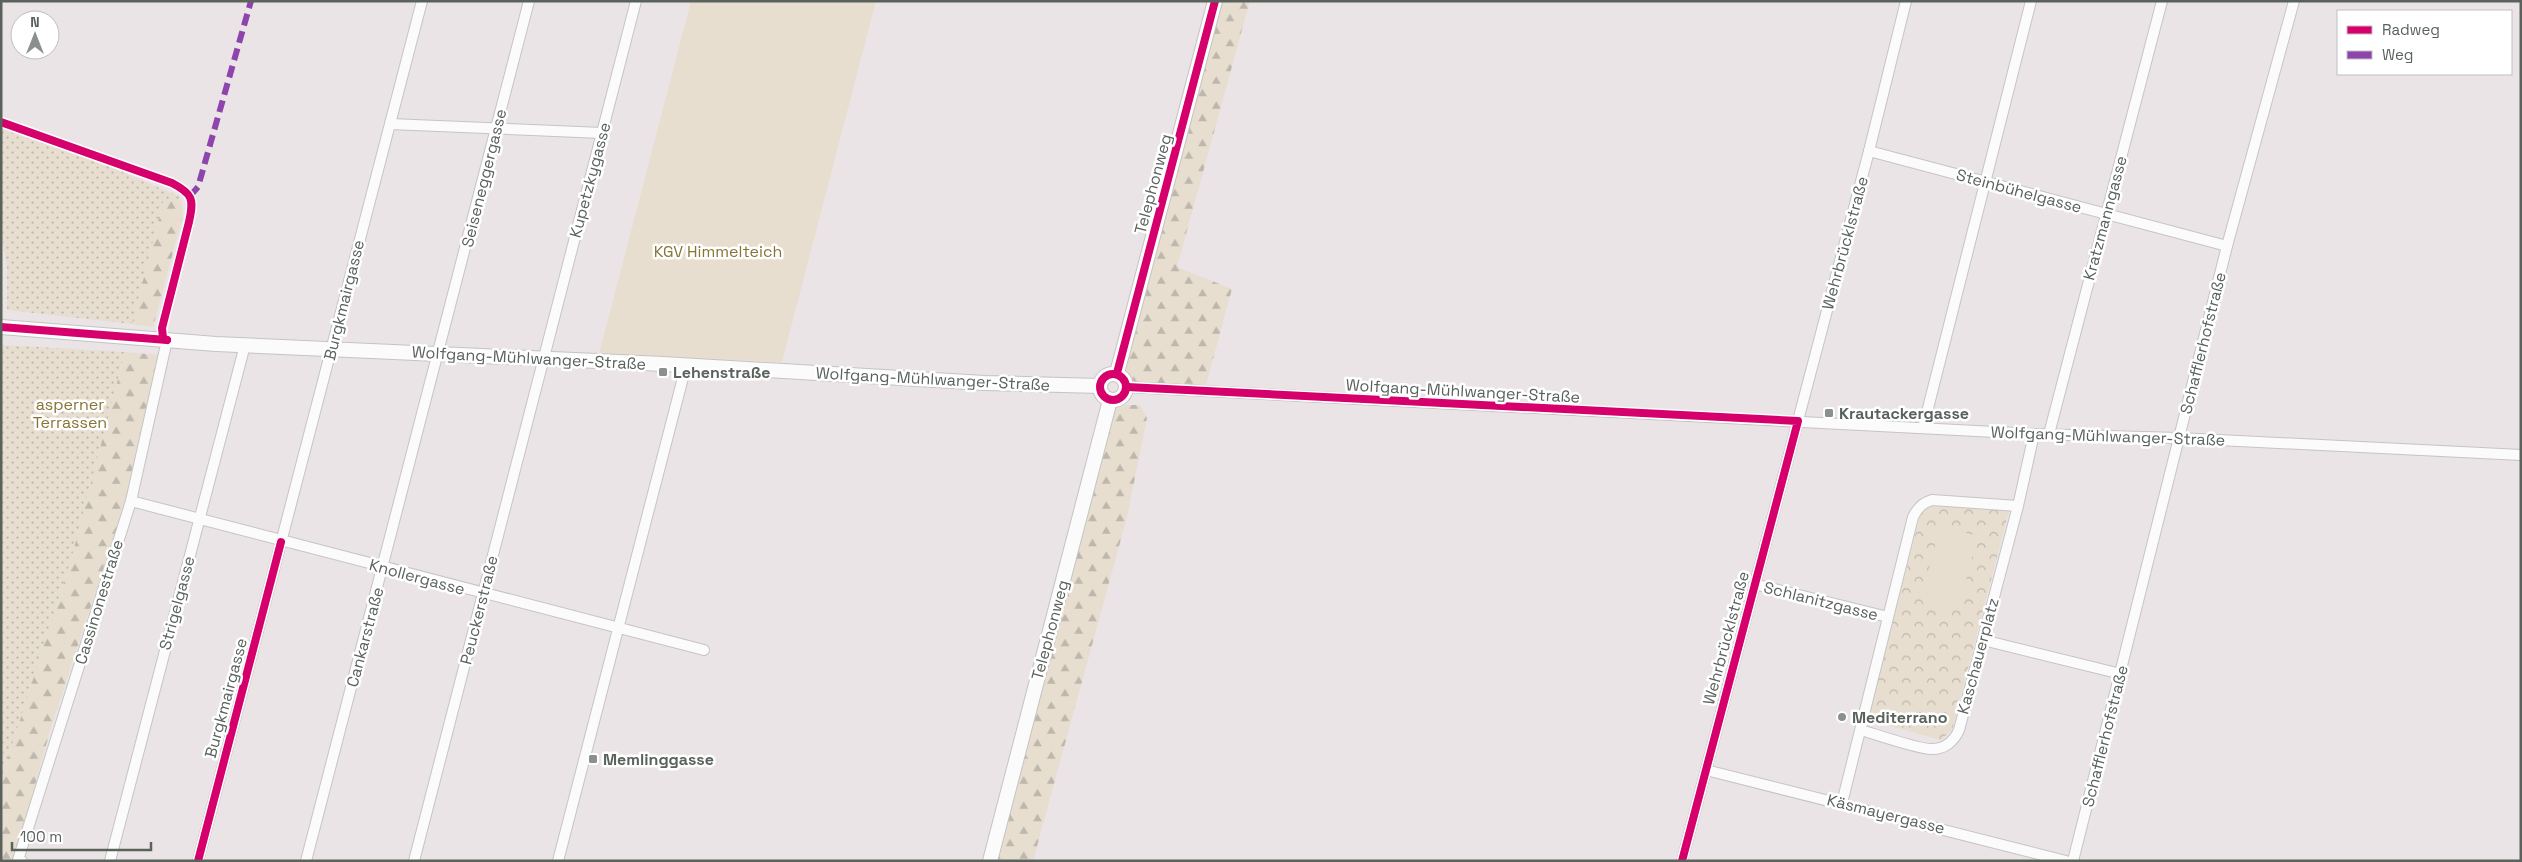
<svg xmlns="http://www.w3.org/2000/svg" width="2522" height="862" font-family="'Space Grotesk',sans-serif">
<defs>
<pattern id="grass-dots" width="8" height="8" patternUnits="userSpaceOnUse" patternTransform="scale(1.25)"><rect width="8" height="8" fill="#e7ded0"/><path d="M2 2h.1M6 6h.1" fill="none" stroke="#beb7ac" stroke-width="1.8" stroke-linecap="round"/></pattern>
<pattern id="forest-firs" width="22" height="20" patternUnits="userSpaceOnUse" patternTransform="scale(1.25)"><rect width="22" height="20" fill="#e7ded0"/><path d="M5 1l3.5 6h-7zM16 11l3.5 6h-7z" fill="#beb7ac"/></pattern>
<pattern id="park-crowns" width="20" height="18" patternUnits="userSpaceOnUse" patternTransform="scale(1.25)"><rect width="20" height="18" fill="#e7ded0"/><path d="M2 6a3 3 0 1 1 6 0M12 15a3 3 0 1 1 6 0" fill="none" stroke="#beb7ac"/></pattern>
</defs>
<rect width="100%" height="100%" fill="#eae4e7"/>
<!-- grass -->
<g fill="url(#grass-dots)">
<polygon points="1,129 110,167 179,196 182,204 164,198 132,324 7,310 7,266 1,233"/>
<polygon points="3,345 125,352 71,560 1,780 1,353"/>
</g>
<!-- forest -->
<g fill="url(#forest-firs)">
<polygon points="1221,1 1250,1 1177,267 1232,289 1206,385 1141,383 1132,381 1126,370"/>
<polygon points="164,198 182,204 183,215 153,327 132,324"/>
<polygon points="125,352 158,355 124,505 50,731 14,861 1,861 1,780 71,560"/>
<polygon points="1118,405 1140,405 1147,418 1127,517 1033,861 998,861 1113,409"/>
</g>
<!-- park -->
<polygon fill="url(#park-crowns)" points="1930,504 2009,511 1952,730 1941,740 1868,720 1920,516 1924,507"/>
<!-- garden -->
<g fill="#e7ded0">
<polygon points="691,1 876,1 782,362 599,354"/>
<polygon points="1940,526 1978,536 1958,610 1921,600"/>
</g>
<g fill="none" stroke-linecap="round" stroke-linejoin="round">
<!-- street casing -->
<g stroke="#c4c5c4" stroke-width="12">
<g id="street">
<polyline points="390,124 602,133"/>
<polyline points="1869,151 2227,246"/>
<polyline points="1127,387 2034,434 2179,438 2521,455"/>
<polyline points="1923,428 2031,1"/>
<polyline points="2049,434 2162,1"/>
<polyline points="131,501 704,650"/>
<polyline points="1754,584 1888,617"/>
<polyline points="1983,640 2121,674"/>
<path d="M1861,730c14,4 59,20 71,19 13,0 22,-8 27,-19l59,-224 16,-72"/>
<polyline points="1706,770 2066,861"/>
<path d="M1842,803l71,-286c5,-9 9,-14 19,-17l86,6"/>
<polyline points="22,861 18,860 131,501 167,340"/>
<polyline points="110,861 245,345"/>
<polyline points="198,861 422,1"/>
<polyline points="306,861 529,1"/>
<polyline points="414,861 636,1"/>
<polyline points="558,861 686,366"/>
<polyline points="1682,861 1869,151 1906,1"/>
<polyline points="2073,861 2227,246 2294,1"/>
</g>
</g>
<!-- secondary casing -->
<g stroke="#c4c4c3" stroke-width="16">
<g id="secondary">
<polyline points="1,327 216,344 663,364 985,383 1100,386"/>
<polyline points="1117,373 1215,1"/>
<circle cx="1113" cy="387" r="13"/>
<polyline points="990,861 1110,400"/>
</g>
</g>
<!-- street -->
<use href="#street" stroke="#fcfbfb" stroke-width="10"/>
<!-- secondary -->
<use href="#secondary" stroke="#fcfbfb" stroke-width="14"/>
<!-- quiet -->
<polyline stroke="#8e44ad" stroke-width="6" stroke-dasharray="12 6" stroke-linecap="butt" points="190,196 198,187 251,1"/>
<!-- cycleway casing -->
<g stroke="#fff" stroke-width="11">
<g id="cycleway">
<path d="M1,122l171,61c21,11 22,16 17,39l-27,106 1,10 4,2"/>
<polyline points="1,327 167,340"/>
<polyline points="1117,373 1215,1"/>
<circle cx="1113" cy="387" r="13"/>
<polyline points="1127,387 1798,421 1682,861"/>
<polyline points="198,861 281,542"/>
</g>
</g>
<!-- cycleway -->
<use href="#cycleway" stroke="#d6006c" stroke-width="8"/>
</g>
<!-- markers -->
<g fill="#8c908d" stroke="#fff" stroke-width="2">
<rect x="658" y="367" width="10" height="10" rx="2.5"/>
<rect x="1824" y="408" width="10" height="10" rx="2.5"/>
<circle cx="1842" cy="717" r="5"/>
<rect x="588" y="754" width="10" height="10" rx="2.5"/>
</g>
<g text-anchor="middle" dominant-baseline="central" stroke-width="5" stroke-linejoin="round" paint-order="stroke">
<!-- street labels -->
<g font-size="16" fill="#5a625c" stroke="#fff">
<text transform="translate(484 178) rotate(-76)">Seiseneggergasse</text>
<text transform="translate(590 180) rotate(-75)">Kupetzkygasse</text>
<text transform="translate(1153 184) rotate(-75)">Telephonweg</text>
<text transform="translate(2019 191) rotate(15)">Steinbühelgasse</text>
<text transform="translate(2105 218) rotate(-75)">Kratzmanngasse</text>
<text transform="translate(1845 243) rotate(-75)">Wehrbrücklstraße</text>
<text transform="translate(344 300) rotate(-76)">Burgkmairgasse</text>
<text transform="translate(2203 343) rotate(-76)">Schafflerhofstraße</text>
<text transform="translate(529 358) rotate(3)">Wolfgang-Mühlwanger-Straße</text>
<text transform="translate(933 379) rotate(3)">Wolfgang-Mühlwanger-Straße</text>
<text transform="translate(1463 391) rotate(3)">Wolfgang-Mühlwanger-Straße</text>
<text transform="translate(2108 436) rotate(2)">Wolfgang-Mühlwanger-Straße</text>
<text transform="translate(417 577) rotate(15)">Knollergasse</text>
<text transform="translate(1821 601) rotate(14)">Schlanitzgasse</text>
<text transform="translate(99 602) rotate(-73)">Cassinonestraße</text>
<text transform="translate(177 603) rotate(-75)">Strigelgasse</text>
<text transform="translate(479 610) rotate(-76)">Peuckerstraße</text>
<text transform="translate(1050 630) rotate(-75)">Telephonweg</text>
<text transform="translate(365 637) rotate(-75)">Cankarstraße</text>
<text transform="translate(1726 638) rotate(-75)">Wehrbrücklstraße</text>
<text transform="translate(1978 656) rotate(-75)">Kaschauerplatz</text>
<text transform="translate(226 698) rotate(-75)">Burgkmairgasse</text>
<text transform="translate(2105 736) rotate(-76)">Schafflerhofstraße</text>
<text transform="translate(1886 814) rotate(14)">Käsmayergasse</text>
</g>
<!-- park labels -->
<g font-size="16" fill="#867434" stroke="#fff">
<text x="718" y="251">KGV Himmelteich</text>
<text x="70" y="404">asperner<tspan x="70" dy="18">Terrassen</tspan></text>
</g>
<!-- poi labels -->
<g font-size="16" font-weight="bold" fill="#5a625c" stroke="#fff" text-anchor="start">
<text x="673" y="372">Lehenstraße</text>
<text x="1839" y="413">Krautackergasse</text>
<text x="1852" y="717">Mediterrano</text>
<text x="603" y="759">Memlinggasse</text>
</g>
</g>
<!-- border -->
<rect width="2522" height="862" fill="none" stroke="#5a625c" stroke-width="5"/>
<!-- legend -->
<rect x="2337" y="10" width="175" height="65" fill="#ffffff" stroke="#bdc0be"/>
<rect x="2347" y="26" width="25" height="8" fill="#d6006c" stroke="#bdc0be"/>
<text x="2382" y="35" font-size="15" fill="#5a625c">Radweg</text>
<rect x="2347" y="51" width="25" height="8" fill="#8e44ad" stroke="#bdc0be"/>
<text x="2382" y="60" font-size="15" fill="#5a625c">Weg</text>
<!-- north arrow -->
<g transform="translate(35 35)"><circle r="24" fill="#ffffff" stroke="#bdc0be"/>
<path d="M0-4L9 19L0 12L-9 19Z" fill="#8c908d"/>
<text y="-8" font-size="14" font-weight="bold" text-anchor="middle" fill="#5a625c">N</text>
</g>
<!-- scale -->
<path d="M12 842v8h139v-8" fill="none" stroke="#5a625c" stroke-width="2.5"/>
<text x="20" y="842" font-size="15" fill="#5a625c" stroke="#ffffff" stroke-width="4" paint-order="stroke">100 m</text>
</svg>
